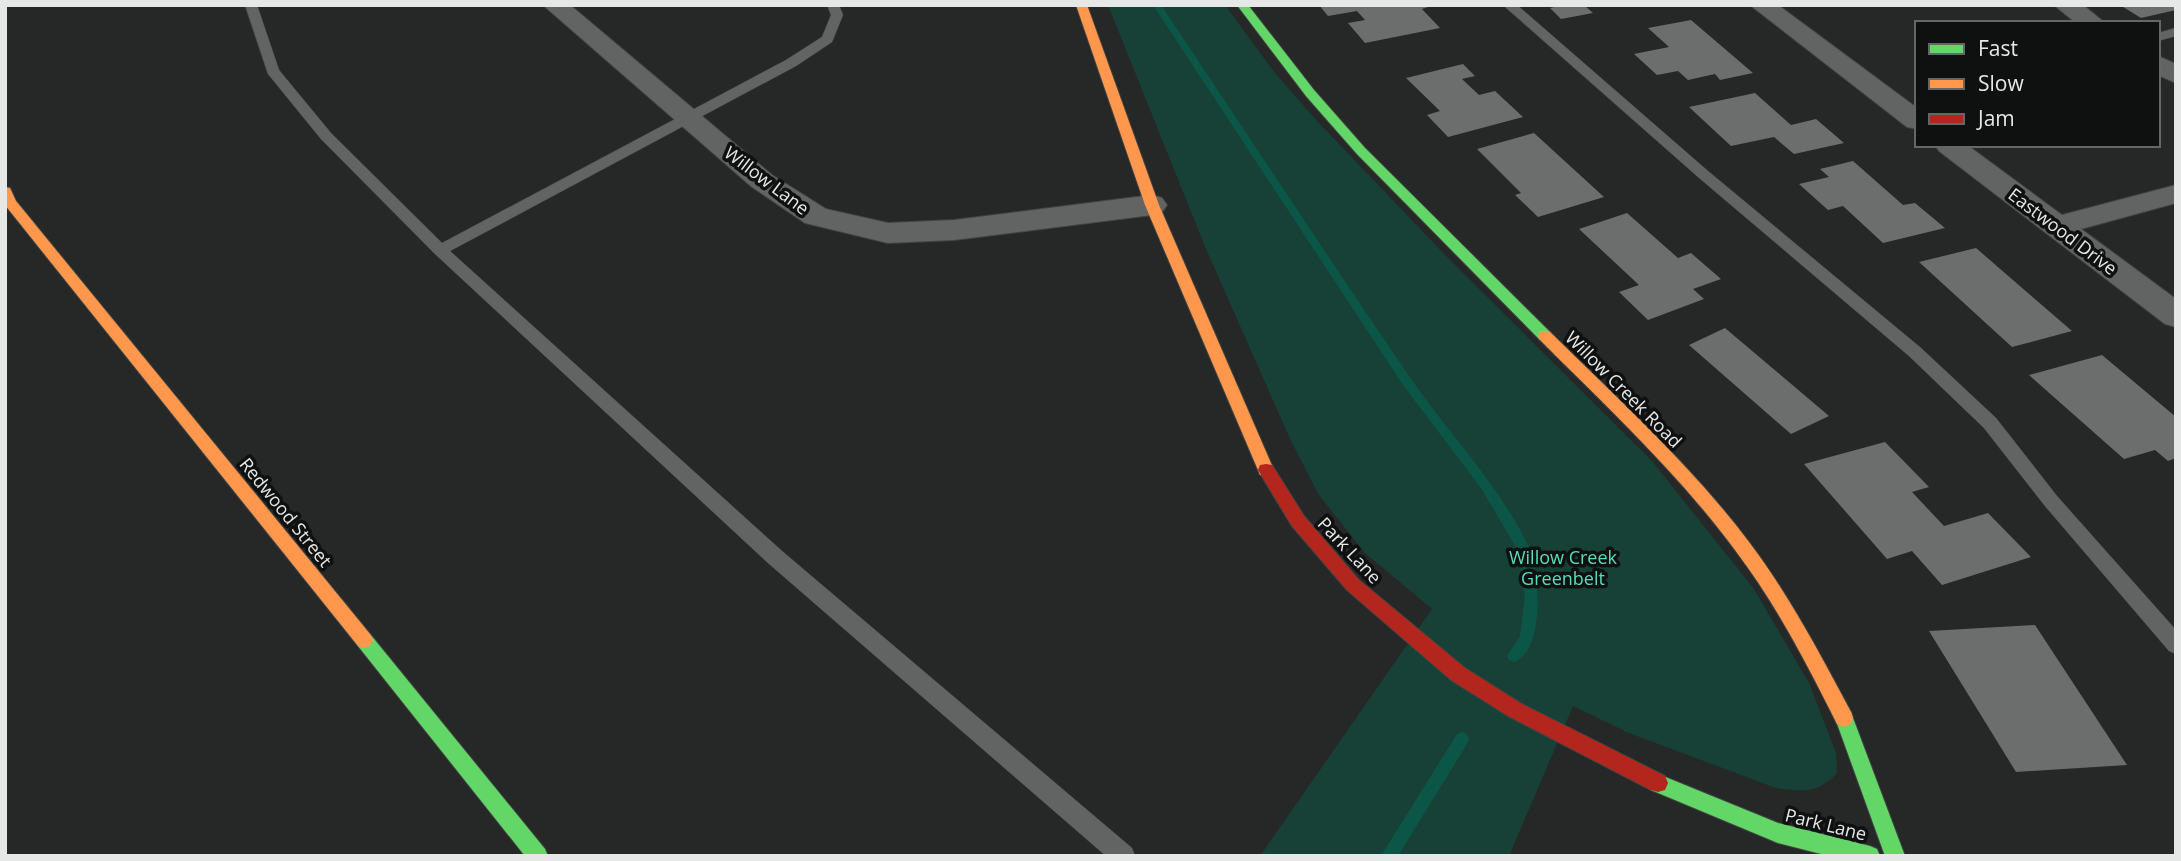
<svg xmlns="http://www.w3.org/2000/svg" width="2181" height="861" font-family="'Open Sans',sans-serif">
<rect width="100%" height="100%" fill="#252827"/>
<!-- green -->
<path fill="#174137" d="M1108,5h117l50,68 43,49 130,136 204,203 102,128 55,94 27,70 1,20c-21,21 -33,19 -61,15l-147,-55 -56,-27 -64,150h-249l172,-247 -67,-56 -46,-58 -28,-54 -85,-192z"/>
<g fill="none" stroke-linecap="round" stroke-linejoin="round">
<!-- stream -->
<g fill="#0c5647" fill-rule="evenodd">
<path d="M1153,5h8c83,124 164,248 248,371 39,57 88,106 119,169 12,24 18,106 -14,117l-5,-2 -2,-4 13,-20 5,-40 -8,-47 -36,-61 -78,-103z"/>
<polygon points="1462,732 1467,734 1469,739 1467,744 1398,856 1381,856 1457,734"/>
</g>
</g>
<!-- building -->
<g fill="#6c6e6d">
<polygon points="1319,5 1434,5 1422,9 1440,28 1365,43 1348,23 1365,20 1357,11 1328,16"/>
<polygon points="1564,5 1584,5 1593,13 1561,19 1550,8"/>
<polygon points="2120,5 2176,5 2176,10 2141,18"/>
<polygon points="1691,20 1753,73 1720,80 1715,74 1688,80 1678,71 1657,75 1634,54 1669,47 1648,28"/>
<polygon points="1463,64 1475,76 1462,79 1479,95 1495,91 1523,117 1448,137 1427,115 1440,111 1406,78"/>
<polygon points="1755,93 1791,125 1816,119 1844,143 1794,154 1774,137 1731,146 1689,107"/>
<polygon points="1534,133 1604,197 1538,217 1515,195 1521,193 1477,149"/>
<polygon points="1853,161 1903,205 1915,203 1945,228 1883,243 1843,206 1828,210 1799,184 1829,177 1820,169"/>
<polygon points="1627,213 1678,258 1691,253 1721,279 1693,289 1704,299 1648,320 1619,292 1639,285 1579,229"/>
<polygon points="1976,248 2072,331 2012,347 1919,262"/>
<polygon points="1725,328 1829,416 1791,434 1689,345"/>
<polygon points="2102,355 2176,417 2176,458 2168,461 2155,450 2124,459 2029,375"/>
<polygon points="1885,442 1929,487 1912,492 1944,526 1988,513 2031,557 1942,585 1912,551 1887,559 1804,464"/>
<polygon points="2035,625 2127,765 2016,772 1929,631"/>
</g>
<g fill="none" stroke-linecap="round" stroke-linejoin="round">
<!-- lane casing -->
<g stroke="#424443" stroke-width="1">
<g id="lane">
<polygon points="245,5 257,5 279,70 331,133 442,243 786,60 822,37 831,15 827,5 839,5 843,15 832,42 796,66 450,251 782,551 1132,848 1135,856 1106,856 768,563 435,254 321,139 268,74"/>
<polygon points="1503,5 1517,5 1708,171 1921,348 1996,418 2057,496 2176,630 2176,654 2169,651 2045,506 1984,428 1909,356 1698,177"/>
<polygon points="2176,28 2176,36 2158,41 2158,33"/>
</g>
</g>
<!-- street casing -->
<g stroke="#424443" stroke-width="2">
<g id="street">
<polygon points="543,5 570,5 772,175 826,209 888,223 954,220 1152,195 1162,198 1167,205 1162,212 1152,215 954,240 888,243 805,223 752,187"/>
<polygon points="1750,5 1778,5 1917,108 1917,129 1907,127"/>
<polygon points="2054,5 2083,5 2105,23 2076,23"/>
<polygon points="2158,56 2176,64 2176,83 2158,75"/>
<polygon points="1935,145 1967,145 2062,215 2176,185 2176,203 2081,229 2176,299 2176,327 2165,324 1939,151"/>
</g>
</g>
<!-- fast casing -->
<g stroke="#424443" stroke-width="2">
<g id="fast">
<polygon points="1237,5 1248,5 1314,90 1365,148 1550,332 1552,336 1550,340 1540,340 1357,154 1306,96"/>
<polygon points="364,632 370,634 545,849 548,856 525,856 358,646 355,640 358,634"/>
<polygon points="1844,709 1851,712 1853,718 1905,856 1885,856 1835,718 1837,712"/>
<polygon points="1658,774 1778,823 1870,846 1877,849 1880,856 1829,856 1778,843 1651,790 1648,783 1651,776"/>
</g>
</g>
<!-- slow casing -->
<g stroke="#424443" stroke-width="2">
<g id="slow">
<polygon points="1076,5 1087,5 1159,205 1274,470 1272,475 1260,475 1258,470 1145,205"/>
<polygon points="5,187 10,188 16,201 370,634 373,640 370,646 364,648 358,646 5,205"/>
<path d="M1545,331l5,1c69,68 141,133 199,210 40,53 71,112 102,170l2,6 -2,6 -7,3 -7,-3c-30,-60 -61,-120 -102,-174 -57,-77 -128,-143 -195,-210l-2,-4 2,-4z"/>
</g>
</g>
<!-- jam casing -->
<g stroke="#424443" stroke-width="2">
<polygon id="jam" points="1266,464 1272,465 1304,516 1359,580 1465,668 1522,704 1665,776 1668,783 1665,790 1658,792 1651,790 1508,716 1451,680 1347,590 1292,526 1258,470 1260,465"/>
</g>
<!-- lane -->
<use href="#lane" fill="#626463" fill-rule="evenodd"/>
<!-- street -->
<use href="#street" fill="#626463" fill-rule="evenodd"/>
<!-- fast -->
<use href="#fast" fill="#63d668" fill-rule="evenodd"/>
<!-- slow -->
<use href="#slow" fill="#ff974d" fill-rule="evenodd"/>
<!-- jam -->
<use href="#jam" fill="#b3261e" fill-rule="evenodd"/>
</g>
<g text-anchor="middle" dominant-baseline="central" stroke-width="7" stroke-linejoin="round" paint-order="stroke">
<!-- street labels -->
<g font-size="18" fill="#e5e8e7" stroke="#0f1110">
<text transform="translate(767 180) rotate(37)">Willow Lane</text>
<text transform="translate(2063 231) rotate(37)">Eastwood Drive</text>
<text transform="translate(1624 389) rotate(45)">Willow Creek Road</text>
<text transform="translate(286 512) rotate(51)">Redwood Street</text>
<text transform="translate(1350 550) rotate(47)">Park Lane</text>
<text transform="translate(1826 824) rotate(14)">Park Lane</text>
</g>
<!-- park labels -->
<g font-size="18" fill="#57ddbd" stroke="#0f1110">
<text x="1563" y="557">Willow Creek<tspan x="1563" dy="21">Greenbelt</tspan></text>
</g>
</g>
<!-- border -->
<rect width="2181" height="861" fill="none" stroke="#e5e8e7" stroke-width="14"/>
<!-- legend -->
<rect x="1915" y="21" width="245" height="126" fill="#0f1110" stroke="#656766" stroke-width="2"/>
<rect x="1929" y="44" width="35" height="10" fill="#63d668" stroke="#656766" stroke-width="2"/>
<text x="1978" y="56" font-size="21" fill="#e5e8e7">Fast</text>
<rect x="1929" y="79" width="35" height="10" fill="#ff974d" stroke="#656766" stroke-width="2"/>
<text x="1978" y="91" font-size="21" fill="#e5e8e7">Slow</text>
<rect x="1929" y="114" width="35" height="10" fill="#b3261e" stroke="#656766" stroke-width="2"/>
<text x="1978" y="126" font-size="21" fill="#e5e8e7">Jam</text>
</svg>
